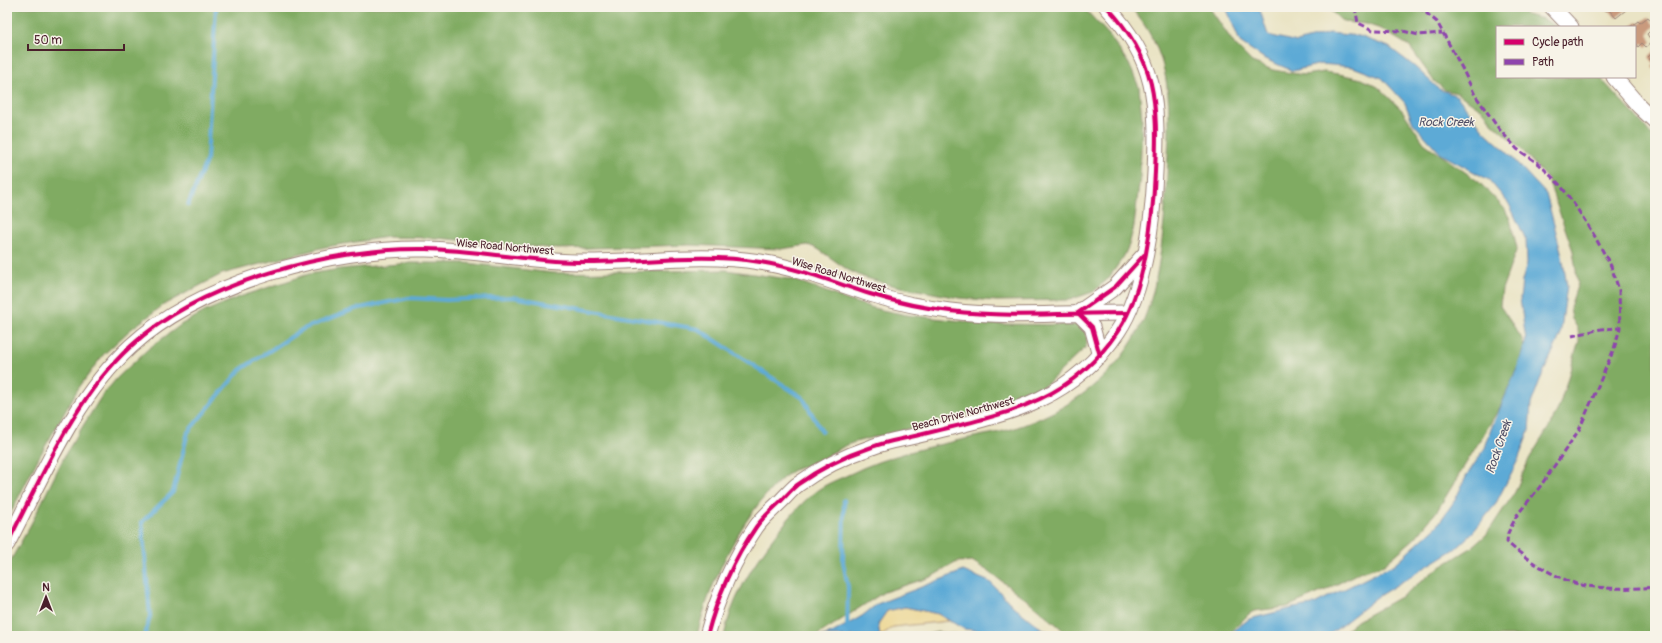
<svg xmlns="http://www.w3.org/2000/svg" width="1662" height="643" font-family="Pangolin,sans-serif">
<rect width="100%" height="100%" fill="#f7f3e8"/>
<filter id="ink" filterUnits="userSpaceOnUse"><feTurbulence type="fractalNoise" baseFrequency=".025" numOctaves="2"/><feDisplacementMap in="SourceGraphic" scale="8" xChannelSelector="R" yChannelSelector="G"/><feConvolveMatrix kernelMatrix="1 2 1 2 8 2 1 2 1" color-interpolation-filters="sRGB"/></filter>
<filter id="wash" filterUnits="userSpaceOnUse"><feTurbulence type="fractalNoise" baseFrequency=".012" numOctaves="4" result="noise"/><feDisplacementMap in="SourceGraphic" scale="16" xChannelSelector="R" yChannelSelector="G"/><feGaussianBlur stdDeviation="0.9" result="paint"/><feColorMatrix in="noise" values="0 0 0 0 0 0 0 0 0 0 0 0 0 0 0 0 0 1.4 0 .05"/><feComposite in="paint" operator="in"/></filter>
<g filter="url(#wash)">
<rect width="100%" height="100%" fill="#eae4c5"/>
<!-- forest -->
<g fill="#80ab62" stroke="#656546">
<polygon points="7,7 1083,7 1109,35 1129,64 1139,87 1142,118 1140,177 1134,226 1129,245 1124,256 1108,279 1093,292 1069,300 996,301 959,298 891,285 863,277 848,270 818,249 808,245 781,249 689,245 558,249 437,238 387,237 325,247 222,274 165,304 130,330 103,355 78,389 38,459 7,520"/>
<path d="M1130,7h79l26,38 17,17 21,8 31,5 20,-3 15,2 23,5 16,8 24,23 22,33 55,39 25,26 6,11 7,29 -15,41 -2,17 21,31 4,11 -9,33 -79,130 -22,27 -31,27 -24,7 -34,18 -39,17 -33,4 -5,3 -22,22h-157l-39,-33 -43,-32 -16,-10 -15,1 -26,15 -47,15 -68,44h-92c7,-34 24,-63 44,-91 15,-19 28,-38 47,-53 10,-8 24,-13 35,-18 38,-19 79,-27 119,-36 14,-3 29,-5 43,-9 58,-19 107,-53 132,-110 17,-41 21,-101 23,-145 3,-63 9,-117 -37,-167z"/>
<path d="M1327,7h194l5,8 18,4 12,8h-59v50h103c18,22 39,40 55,63v496h-316l18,-15 47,-26 30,-24 37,-23 15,-13 29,-43 14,-33 20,-32 10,-20 20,-66 -1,-12 -6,-10 -2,-12 8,-24 -5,-32 -25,-71 -26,-30 -30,-27 -8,-12 -27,-18 -12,-3 -11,-9 -25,-35 -28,-17 -15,-5 -23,-2z"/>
<path d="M410,263h56l87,10 173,-3 69,10 52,20 30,9 30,6 82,9 89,1 8,6 1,12 -2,5 -37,35 -17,10 -39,15 -137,34c-15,5 -27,14 -41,21 -7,3 -15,4 -22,8 -45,31 -84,113 -95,165h-690v-69l24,-43 35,-71 35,-56 16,-19 31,-29 34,-25 24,-13 33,-14 70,-23 31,-5z"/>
<polygon points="938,632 969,636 921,636"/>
</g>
<!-- sand -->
<polygon fill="#eeda9e" stroke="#9c7c64" points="905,607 938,614 949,621 893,627 880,636 878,624 887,611"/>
<!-- water -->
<g fill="#5daad6" stroke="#546480">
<polygon points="1222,7 1259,7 1268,35 1297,42 1329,33 1359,36 1389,47 1414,66 1439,89 1457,96 1484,131 1505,150 1546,194 1562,255 1567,286 1560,336 1540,380 1531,404 1529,431 1518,460 1495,505 1473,532 1455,549 1377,597 1328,636 1227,636 1249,619 1293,608 1312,605 1395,564 1437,526 1455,500 1467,475 1485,448 1491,429 1518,366 1526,340 1520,299 1522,281 1527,263 1526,240 1509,204 1489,180 1441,154 1413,123 1405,103 1382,78 1353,67 1321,64 1293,71 1265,59 1240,42 1227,10"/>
<polygon points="963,571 990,582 1013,606 1038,626 1056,636 996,636 990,632 964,629 938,614 915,609 905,607 887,611 878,624 880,636 822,636 832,633 862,616 877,604"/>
</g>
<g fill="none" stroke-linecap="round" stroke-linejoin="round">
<!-- stream -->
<g stroke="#5daad6" stroke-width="4">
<polyline points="188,205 207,159 216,7"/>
<polyline points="844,500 843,562 848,587 847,636"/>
<polyline points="145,636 150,616 142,522 173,492 188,432 240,370 303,329 355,309 409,298 447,300 513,297 698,329 803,398 822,432"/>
</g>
</g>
<g id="blocks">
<!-- building -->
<g fill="#c99a7d">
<polygon points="1602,7 1623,7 1626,10 1616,18 1609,10 1605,11"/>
<polygon points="1648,17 1655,26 1647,34 1652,42 1646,47 1642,43 1638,47 1635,43 1635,27 1630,27 1638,21 1640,23"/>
<polygon points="1655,51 1655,70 1652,67 1654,65 1648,57"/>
</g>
</g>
</g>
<g filter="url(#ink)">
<use href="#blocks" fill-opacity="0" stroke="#9a8278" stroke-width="1"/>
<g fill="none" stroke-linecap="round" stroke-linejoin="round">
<!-- minor casing -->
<g stroke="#9a8278" stroke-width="17">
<g id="minor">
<polyline points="1552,7 1571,27"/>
<polyline points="1614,77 1639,106 1655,121"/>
<polyline points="1100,356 1092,327 1078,313 1115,287 1144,255"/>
<path d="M7,544c35,-67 67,-146 124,-198 70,-64 201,-99 295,-97 50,1 100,12 151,13 62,1 122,-10 183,0 38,6 73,20 110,32 26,8 53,14 80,17 58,7 118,2 177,2"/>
<path d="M707,636c10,-38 27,-77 49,-109 7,-10 17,-18 25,-26 5,-5 10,-11 16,-16 22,-16 48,-29 75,-38 15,-6 31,-8 47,-12 81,-20 150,-30 199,-104 27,-40 35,-113 37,-159 3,-69 2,-112 -48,-165"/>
</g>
</g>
<!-- minor -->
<use href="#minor" stroke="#fff" stroke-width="15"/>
<!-- quiet -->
<g stroke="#8e44ad" stroke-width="3" stroke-dasharray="6 3" stroke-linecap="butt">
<polyline points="1355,7 1358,23 1373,30 1403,31 1419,35 1442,33"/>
<path d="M1419,7l18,15 25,46 13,27 24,34 18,20 22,15 22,22 15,21 18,28 17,31 8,24 1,38 -6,21 -35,81 -40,58 -22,27 -9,18 -1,9c19,18 54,40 80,44 20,3 48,3 68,1"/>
<polyline points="1572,336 1601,329 1620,328"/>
</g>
<!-- cycleway casing -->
<g stroke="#f7f3e8" stroke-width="6">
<g id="cycleway">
<polyline points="1100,356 1092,327 1078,313 1115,287 1144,255"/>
<path d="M7,544c35,-67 67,-146 124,-198 70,-64 201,-99 295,-97 50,1 100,12 151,13 62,1 122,-10 183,0 38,6 73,20 110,32 26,8 53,14 80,17 58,7 118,2 177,2"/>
<path d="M707,636c10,-38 27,-77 49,-109 7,-10 17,-18 25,-26 5,-5 10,-11 16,-16 22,-16 48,-29 75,-38 15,-6 31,-8 47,-12 81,-20 150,-30 199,-104 27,-40 35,-113 37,-159 3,-69 2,-112 -48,-165"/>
</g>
</g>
<!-- cycleway -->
<use href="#cycleway" stroke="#d6006c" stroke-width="4"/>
</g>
</g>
<g text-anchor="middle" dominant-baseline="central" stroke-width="3" stroke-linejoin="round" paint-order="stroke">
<!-- street labels -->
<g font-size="11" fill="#4a1f2b" stroke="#f7f3e8">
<text transform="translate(505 247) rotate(5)">Wise Road Northwest</text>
<text transform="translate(839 275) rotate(17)">Wise Road Northwest</text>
<text transform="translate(963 414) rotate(-15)">Beach Drive Northwest</text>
</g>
<!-- water labels -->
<g font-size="12" font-style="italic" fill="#515067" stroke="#f7f3e8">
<text x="1446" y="122">Rock Creek</text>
<text transform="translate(1499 447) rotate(-71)">Rock Creek</text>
</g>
</g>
<!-- margin -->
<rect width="1662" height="643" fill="none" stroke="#f7f3e8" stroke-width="24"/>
<!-- legend -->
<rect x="1496" y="26" width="140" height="52" fill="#f7f3e8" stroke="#b29e9c"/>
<rect x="1504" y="39" width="20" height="6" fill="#d6006c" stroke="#b29e9c"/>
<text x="1532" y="46" font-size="12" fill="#4a1f2b">Cycle path</text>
<rect x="1504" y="59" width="20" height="6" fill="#8e44ad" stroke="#b29e9c"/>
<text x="1532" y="66" font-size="12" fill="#4a1f2b">Path</text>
<!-- north arrow -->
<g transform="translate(46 597)" stroke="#f7f3e8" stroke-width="3" paint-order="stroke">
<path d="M0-3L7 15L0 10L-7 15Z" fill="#4a1f2b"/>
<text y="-6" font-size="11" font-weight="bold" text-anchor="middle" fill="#4a1f2b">N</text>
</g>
<!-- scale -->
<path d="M28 44v6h96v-6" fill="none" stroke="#4a1f2b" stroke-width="2"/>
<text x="34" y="44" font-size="12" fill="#4a1f2b" stroke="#f7f3e8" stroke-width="3" paint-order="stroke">50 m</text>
</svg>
